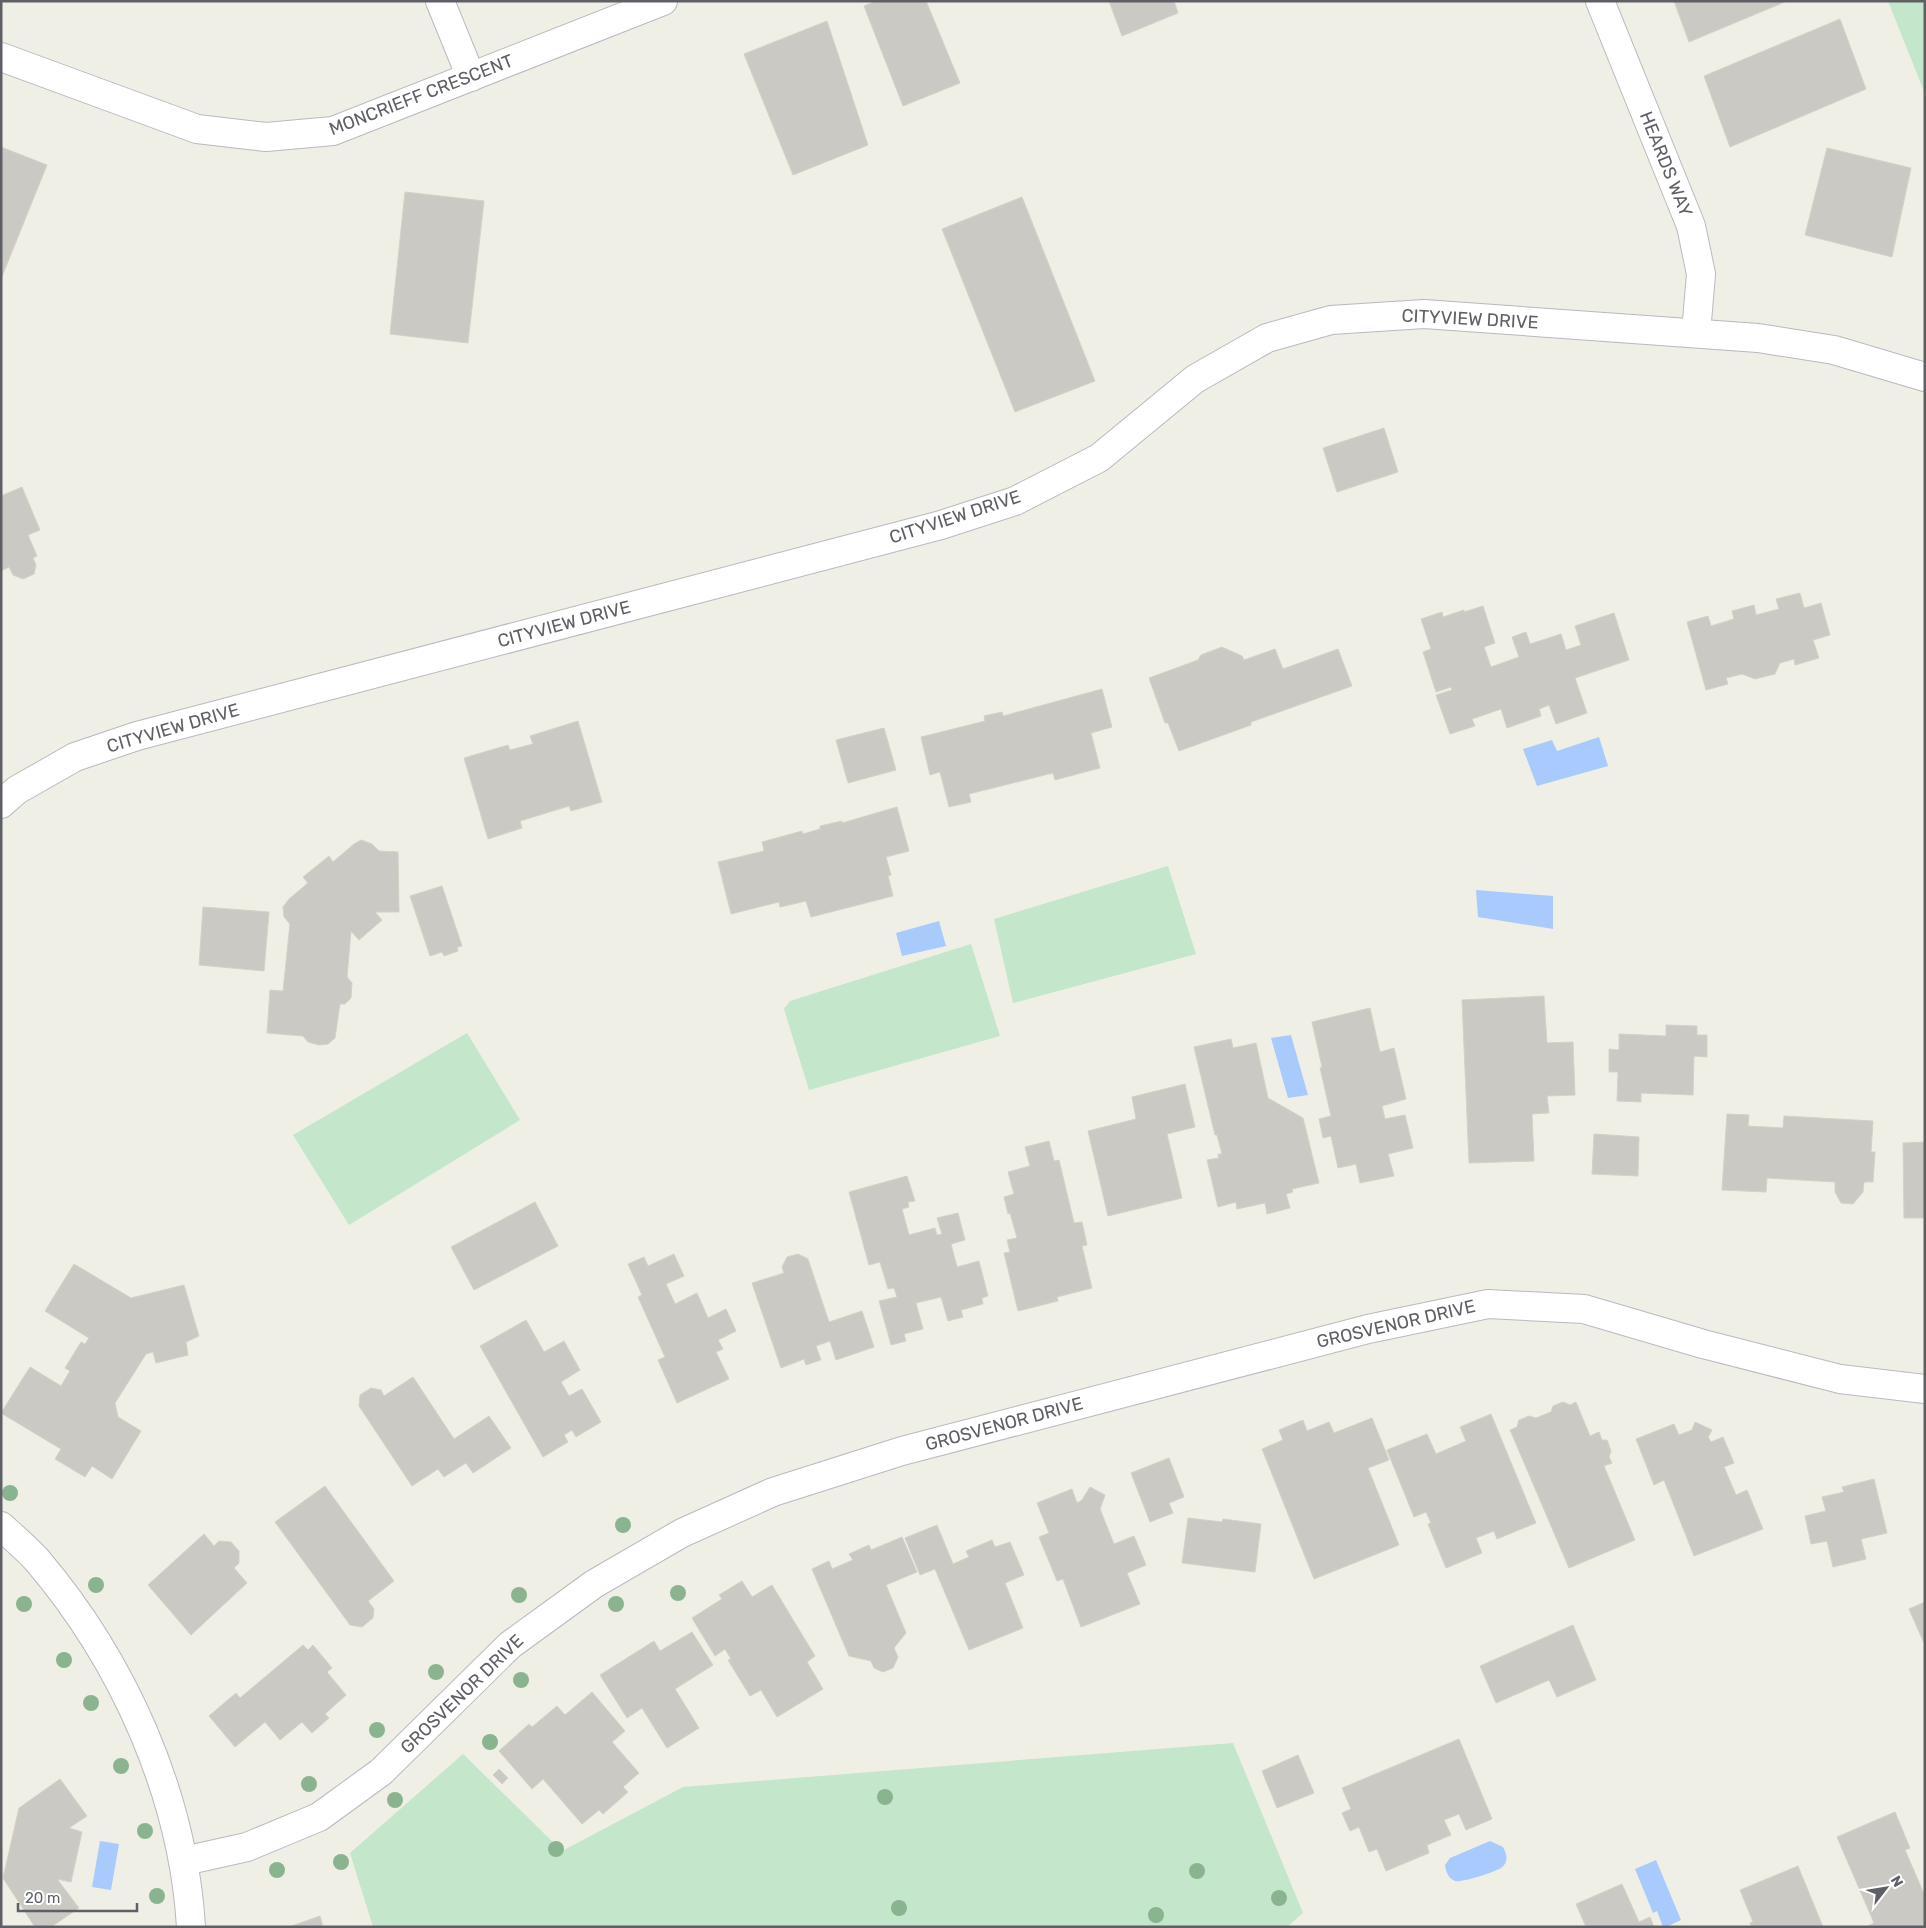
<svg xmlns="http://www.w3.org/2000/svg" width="1926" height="1928" font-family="Rubik,sans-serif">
<rect width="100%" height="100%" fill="#efefe6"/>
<!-- green -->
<g fill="#c4e6ca">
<polygon points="1888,1 1925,1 1925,94"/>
<polygon points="1168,866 1196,954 1013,1003 994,919"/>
<polygon points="971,944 1000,1036 809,1090 784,1009 790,1001"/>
<polygon points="467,1033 520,1120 349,1225 293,1135"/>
<polygon points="1233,1743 1303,1913 1287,1927 373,1927 350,1853 463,1754 562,1851 683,1787"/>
</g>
<!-- water -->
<g fill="#a9cafc">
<polygon points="1599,737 1608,766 1537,786 1523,749 1552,740 1557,751"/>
<polygon points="1476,890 1553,896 1553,929 1478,917"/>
<polygon points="939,921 946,946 902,956 896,933"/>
<polygon points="1291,1035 1308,1095 1288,1098 1271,1038"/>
<polygon points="100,1841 119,1844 111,1890 92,1887"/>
<path d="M1490,1841l13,6c4,7 6,15 -2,21 -6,4 -40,15 -46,13 -7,-3 -9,-9 -10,-16l5,-7z"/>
<polygon points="1656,1860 1681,1920 1666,1927 1663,1927 1657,1911 1653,1913 1635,1869"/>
</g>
<!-- building -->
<g fill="#cbc9c3" stroke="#d4d2c5">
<polygon points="876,1 926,1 960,83 903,106 864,6"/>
<polygon points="1109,1 1174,1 1178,13 1122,36"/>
<polygon points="1674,1 1787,1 1689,42"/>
<polygon points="1840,19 1866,89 1730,147 1704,76"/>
<polygon points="827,21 868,145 793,175 744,54"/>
<polygon points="1,147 47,165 1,279"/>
<polygon points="1827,148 1911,168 1892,257 1805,235"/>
<polygon points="405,192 484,201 468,343 390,334"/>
<polygon points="1022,197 1095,381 1015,412 942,229"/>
<polygon points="1384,428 1398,472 1337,492 1323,448"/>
<polygon points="22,487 40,530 28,535 37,556 33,558 36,565 34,574 23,579 13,575 9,567 1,571 1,496"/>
<polygon points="1800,593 1804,608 1821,603 1830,635 1813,640 1819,658 1795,665 1794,659 1780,663 1775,674 1755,679 1742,674 1726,678 1728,684 1706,690 1687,622 1708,616 1711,626 1734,619 1732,611 1754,605 1756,615 1779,609 1776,599"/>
<polygon points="1483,606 1495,643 1484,647 1491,667 1519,657 1512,637 1526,632 1530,644 1561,634 1566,650 1581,645 1575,626 1614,613 1629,660 1575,678 1587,713 1556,724 1549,705 1539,709 1541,716 1507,728 1501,709 1472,719 1475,726 1450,734 1436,695 1452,690 1451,687 1436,692 1423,652 1431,649 1421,619 1442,612 1443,617 1464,610 1464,612"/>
<polygon points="1222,647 1242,656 1244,660 1275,649 1283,669 1338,649 1352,686 1251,722 1251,725 1179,751 1168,723 1165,723 1149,678 1198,660 1201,655"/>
<polygon points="1102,689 1112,727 1091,733 1100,768 1055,780 1053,773 969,794 971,802 949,807 940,772 930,775 921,737 985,721 984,716 1002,712 1003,716"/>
<polygon points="578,721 602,802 571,811 569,806 520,821 522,828 488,839 464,758 508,745 510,750 533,744 530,736"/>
<polygon points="884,728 896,770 848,783 836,740"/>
<polygon points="897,807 909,851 886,857 891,875 888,876 893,896 811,917 806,901 780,907 779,902 731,914 718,862 764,851 762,842 802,831 803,834 820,829 820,826 842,821 842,823"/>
<polygon points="361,840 372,844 379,851 398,852 399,912 375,912 382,920 359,940 351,931 347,977 352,983 351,998 345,1004 340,1004 335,1038 328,1044 319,1045 308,1042 303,1036 267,1033 270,990 283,991 290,924 284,917 283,907 289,899 308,883 303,877 329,856 333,862 354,844"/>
<polygon points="442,886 462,946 457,947 458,951 444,956 442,952 430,956 410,896"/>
<polygon points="203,907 269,912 264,971 199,965"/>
<polygon points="1544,996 1547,1043 1573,1042 1575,1095 1547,1096 1549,1113 1532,1114 1534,1161 1469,1163 1462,1000"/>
<polygon points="1370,1008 1380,1052 1394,1048 1406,1099 1382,1106 1385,1119 1405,1115 1413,1148 1388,1154 1394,1176 1360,1183 1356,1164 1338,1168 1331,1136 1323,1138 1319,1119 1331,1116 1320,1068 1322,1067 1312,1022"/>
<polygon points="1666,1025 1697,1026 1697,1035 1707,1035 1707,1057 1694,1056 1693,1095 1641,1093 1641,1102 1617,1101 1618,1072 1609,1072 1609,1049 1619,1050 1619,1034 1666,1036"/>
<polygon points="1231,1039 1233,1048 1256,1043 1268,1098 1303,1118 1319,1183 1292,1189 1293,1192 1286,1194 1290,1208 1267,1214 1265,1203 1237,1209 1236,1202 1218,1207 1207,1160 1219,1158 1218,1154 1222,1154 1217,1135 1215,1135 1194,1047"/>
<polygon points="1185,1084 1195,1127 1167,1134 1182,1198 1108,1216 1088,1131 1136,1119 1132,1097"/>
<polygon points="1727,1114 1749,1115 1748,1126 1783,1128 1784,1116 1873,1121 1871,1152 1875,1152 1873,1182 1864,1182 1863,1192 1853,1204 1841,1203 1835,1192 1835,1182 1767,1178 1766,1192 1722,1190"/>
<polygon points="1594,1134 1639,1137 1638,1176 1592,1174"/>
<polygon points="1049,1141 1054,1161 1059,1160 1074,1223 1082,1222 1087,1245 1082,1246 1092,1288 1057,1297 1058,1301 1018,1311 1004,1253 1010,1252 1007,1240 1017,1238 1010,1213 1008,1214 1004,1197 1014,1194 1008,1172 1030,1166 1025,1147"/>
<polygon points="1925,1142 1925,1218 1904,1218 1903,1143"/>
<polygon points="907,1176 915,1201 908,1202 909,1207 902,1209 909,1235 935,1228 937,1235 942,1234 937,1218 958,1213 965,1240 951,1244 957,1267 979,1261 988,1296 982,1298 983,1304 961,1310 963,1317 948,1321 941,1297 916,1303 923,1329 904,1334 906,1341 891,1345 879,1301 897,1297 894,1288 888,1289 880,1262 869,1265 849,1192"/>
<polygon points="535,1202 558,1246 474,1290 451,1247"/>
<polygon points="674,1254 684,1276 666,1284 675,1304 697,1293 708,1318 726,1309 736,1331 718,1340 723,1349 716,1352 729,1379 677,1403 658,1360 665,1357 638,1297 642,1295 628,1264 644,1257 648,1266"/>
<polygon points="798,1254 808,1259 829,1322 862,1311 874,1347 836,1360 830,1341 816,1346 821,1360 806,1365 804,1359 781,1368 752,1283 784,1273 782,1267 787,1257"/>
<polygon points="74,1264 131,1298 184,1285 199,1336 186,1342 188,1355 156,1363 153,1352 146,1354 115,1403 118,1417 141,1431 112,1479 92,1466 85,1477 55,1459 61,1449 1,1413 30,1367 61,1386 70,1371 65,1368 81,1342 85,1344 89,1338 45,1311"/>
<polygon points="526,1320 544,1352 564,1341 580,1370 561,1382 569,1396 582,1389 601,1422 576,1437 572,1430 564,1435 568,1442 543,1457 480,1346"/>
<polygon points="413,1377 454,1439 489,1416 511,1448 473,1473 466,1463 444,1477 438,1469 412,1486 359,1406 360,1395 371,1388 381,1390 384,1396"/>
<polygon points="1563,1402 1570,1405 1576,1402 1590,1436 1599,1432 1602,1440 1607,1440 1611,1451 1609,1457 1612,1463 1604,1466 1635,1540 1569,1568 1510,1430 1517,1427 1519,1420 1529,1416 1536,1418 1551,1412 1553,1406"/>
<polygon points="1491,1414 1536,1523 1497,1539 1494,1531 1476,1538 1482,1553 1446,1568 1428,1524 1431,1523 1426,1512 1414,1517 1387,1450 1427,1434 1436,1454 1466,1441 1460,1427"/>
<polygon points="1372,1418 1389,1460 1368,1468 1399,1545 1314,1579 1262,1449 1283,1440 1279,1430 1303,1420 1307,1431 1329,1422 1334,1433"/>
<polygon points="1695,1422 1712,1430 1708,1437 1711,1442 1723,1437 1734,1463 1724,1467 1736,1495 1747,1490 1763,1529 1694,1556 1664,1480 1654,1485 1636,1439 1674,1424 1679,1435 1692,1430"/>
<polygon points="1169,1458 1184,1497 1169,1503 1173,1513 1150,1522 1131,1473"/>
<polygon points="1874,1479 1887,1533 1861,1539 1866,1559 1833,1567 1827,1541 1811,1544 1805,1516 1826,1511 1822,1497 1844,1492 1842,1487"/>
<polygon points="325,1486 394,1581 368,1601 374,1609 373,1618 362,1627 350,1625 275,1522"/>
<polygon points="1090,1487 1105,1495 1100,1509 1114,1544 1134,1536 1146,1565 1127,1573 1140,1604 1081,1627 1063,1579 1057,1581 1039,1537 1049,1533 1037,1503 1072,1489 1077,1503 1082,1500"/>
<polygon points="1188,1518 1222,1522 1223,1519 1261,1524 1255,1572 1182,1563"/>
<polygon points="937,1525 953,1564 969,1557 966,1551 992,1540 995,1547 1010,1542 1024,1575 1005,1583 1023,1628 969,1650 935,1569 920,1575 905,1538"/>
<polygon points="204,1534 214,1546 219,1541 231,1542 239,1551 239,1563 234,1568 247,1583 191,1635 148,1585"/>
<polygon points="902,1537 917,1572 886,1585 906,1633 894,1648 898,1657 893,1668 883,1672 874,1668 871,1661 849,1656 812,1569 829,1561 832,1569 853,1560 849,1554 869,1545 871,1550"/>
<polygon points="742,1581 752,1597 772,1585 815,1656 807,1662 823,1689 777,1717 761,1690 750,1696 728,1660 731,1659 725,1649 715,1656 692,1618 722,1599 719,1595"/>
<polygon points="1925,1602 1925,1643 1924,1643 1909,1609"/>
<polygon points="1573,1625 1596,1680 1557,1697 1549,1680 1496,1703 1480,1666"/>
<polygon points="692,1632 713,1665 675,1689 699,1728 667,1748 642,1708 627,1718 600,1675 654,1641 660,1651"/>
<polygon points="303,1645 308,1650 313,1645 332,1668 327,1672 346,1695 325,1714 329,1718 312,1733 302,1722 280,1740 265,1722 235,1747 209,1716 236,1693 240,1698"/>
<polygon points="592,1692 625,1731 612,1742 639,1773 623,1787 628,1792 603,1814 599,1810 582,1824 543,1779 532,1789 499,1751 529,1724 532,1727 557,1706 565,1715"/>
<polygon points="1459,1739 1492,1819 1466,1830 1459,1814 1444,1820 1451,1835 1427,1845 1429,1853 1386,1871 1377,1849 1369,1852 1359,1827 1350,1831 1342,1813 1351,1809 1342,1788"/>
<polygon points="1298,1755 1314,1793 1277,1808 1262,1771"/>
<polygon points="499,1769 508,1778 502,1784 493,1775"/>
<polygon points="60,1779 87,1816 69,1828 82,1832 71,1882 57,1879 79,1908 51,1927 35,1927 3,1878 19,1808"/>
<polygon points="1895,1812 1910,1848 1905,1850 1925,1896 1925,1927 1866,1927 1874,1923 1837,1837"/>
<polygon points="1798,1866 1823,1927 1752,1927 1750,1923 1753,1922 1740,1890"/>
<polygon points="1622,1884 1639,1922 1650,1917 1654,1927 1586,1927 1576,1904"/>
<polygon points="320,1916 323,1927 289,1927"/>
</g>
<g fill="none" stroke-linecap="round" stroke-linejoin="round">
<!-- street casing -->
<g stroke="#b8babf" stroke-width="30">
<g id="street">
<polyline points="440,1 471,77"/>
<polyline points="1600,1 1691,226 1701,274 1696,333"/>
<polyline points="1,57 197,129 266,137 333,131 663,1"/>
<polyline points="184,1861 247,1847 319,1817 381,1772 510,1645 594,1584 682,1533 773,1492 902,1451 1368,1329 1488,1304 1584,1309 1703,1344 1840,1379 1925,1389"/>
</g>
</g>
<!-- secondary casing -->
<g stroke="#b7b9bf" stroke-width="30">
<g id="secondary">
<polyline points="1,804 17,790 75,757 137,736 941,525 1015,501 1099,458 1195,379 1267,338 1331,320 1424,314 1758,338 1834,350 1925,377"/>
<path d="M1,1526c12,11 25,22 36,34 86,101 146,234 154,367"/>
</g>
</g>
<!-- street -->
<use href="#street" stroke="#fff" stroke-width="28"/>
<!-- secondary -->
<use href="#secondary" stroke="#fff" stroke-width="28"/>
</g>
<!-- trees -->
<g fill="#8ab48f">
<circle cx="10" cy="1493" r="8"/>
<circle cx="623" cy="1525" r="8"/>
<circle cx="96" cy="1585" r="8"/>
<circle cx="678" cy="1593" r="8"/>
<circle cx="519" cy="1595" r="8"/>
<circle cx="24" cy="1604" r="8"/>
<circle cx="616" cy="1604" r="8"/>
<circle cx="64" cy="1660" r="8"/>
<circle cx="436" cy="1672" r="8"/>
<circle cx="521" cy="1680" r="8"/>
<circle cx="91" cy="1703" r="8"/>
<circle cx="377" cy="1730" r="8"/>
<circle cx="490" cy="1742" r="8"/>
<circle cx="121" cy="1766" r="8"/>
<circle cx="309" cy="1784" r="8"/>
<circle cx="885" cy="1797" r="8"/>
<circle cx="395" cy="1800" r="8"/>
<circle cx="145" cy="1831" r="8"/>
<circle cx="556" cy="1849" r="8"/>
<circle cx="341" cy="1862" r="8"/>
<circle cx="277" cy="1870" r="8"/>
<circle cx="1197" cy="1871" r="8"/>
<circle cx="157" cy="1896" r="8"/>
<circle cx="1279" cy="1898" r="8"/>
<circle cx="899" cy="1908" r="8"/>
<circle cx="1156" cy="1915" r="8"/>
</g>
<g text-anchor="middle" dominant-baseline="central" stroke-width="5" stroke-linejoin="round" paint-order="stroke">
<!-- street labels -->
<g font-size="18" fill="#5e6066" stroke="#fff">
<text transform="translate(421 95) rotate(-21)">MONCRIEFF CRESCENT</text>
<text transform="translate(1666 164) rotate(68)">HEARDS WAY</text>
<text transform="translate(1470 319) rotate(3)">CITYVIEW DRIVE</text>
<text transform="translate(955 517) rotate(-18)">CITYVIEW DRIVE</text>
<text transform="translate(564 624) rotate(-15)">CITYVIEW DRIVE</text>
<text transform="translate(173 728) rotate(-16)">CITYVIEW DRIVE</text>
<text transform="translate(1396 1324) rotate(-13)">GROSVENOR DRIVE</text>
<text transform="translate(1004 1424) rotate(-15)">GROSVENOR DRIVE</text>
<text transform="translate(462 1694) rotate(-44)">GROSVENOR DRIVE</text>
</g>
</g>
<!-- border -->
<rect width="1926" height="1928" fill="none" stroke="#5e6066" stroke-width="5"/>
<!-- north arrow -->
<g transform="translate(1886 1888) rotate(59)" stroke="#ffffff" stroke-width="4" paint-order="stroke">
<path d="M0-4L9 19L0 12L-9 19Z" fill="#5e6066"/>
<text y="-8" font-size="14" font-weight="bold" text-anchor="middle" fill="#5e6066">N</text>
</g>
<!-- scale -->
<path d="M18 1903v8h119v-8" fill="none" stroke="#5e6066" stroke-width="2.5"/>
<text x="25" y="1903" font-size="15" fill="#5e6066" stroke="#ffffff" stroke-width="4" paint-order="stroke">20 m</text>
</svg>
